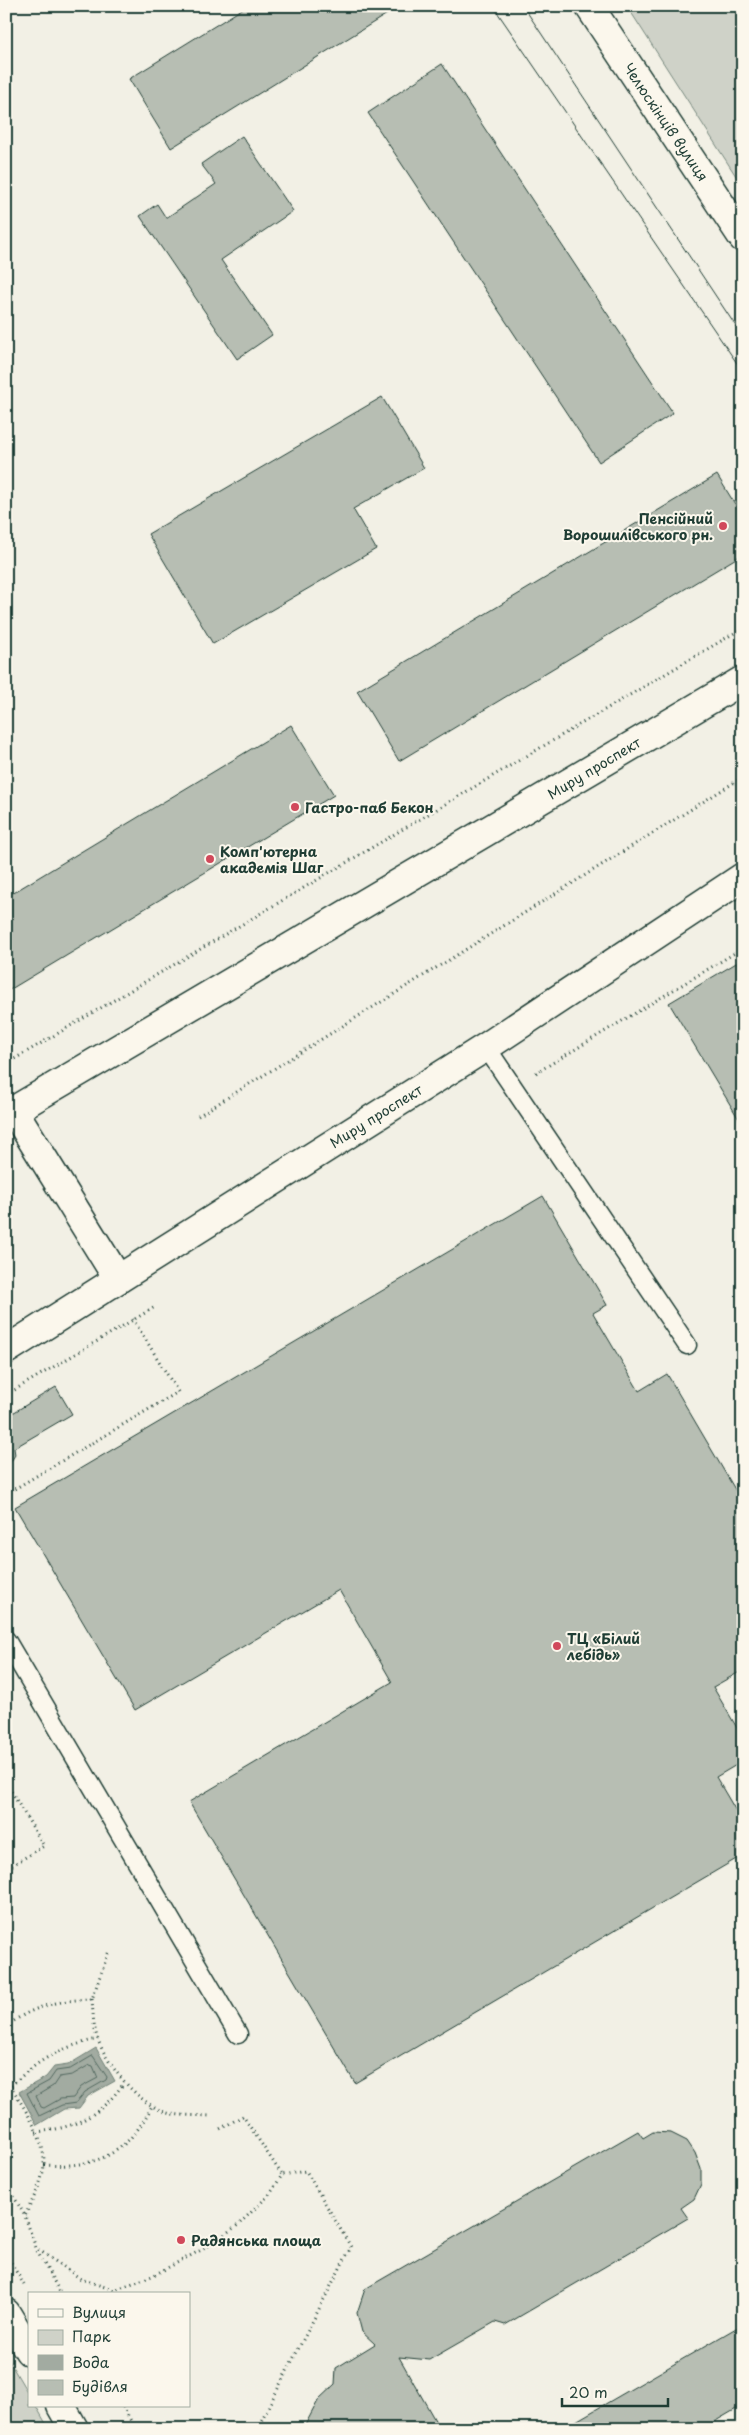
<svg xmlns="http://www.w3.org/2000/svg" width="749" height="2435" font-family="'Playpen Sans',sans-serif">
<rect width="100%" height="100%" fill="#f2f0e5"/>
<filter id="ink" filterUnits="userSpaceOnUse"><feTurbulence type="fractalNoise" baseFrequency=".02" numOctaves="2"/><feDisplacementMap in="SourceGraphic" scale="10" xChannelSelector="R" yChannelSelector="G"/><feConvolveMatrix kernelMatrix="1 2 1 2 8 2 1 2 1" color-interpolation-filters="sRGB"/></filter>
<g filter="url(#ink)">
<!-- green -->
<g fill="#cfd2c8" stroke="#77887e">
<polygon points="627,6 743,6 743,187"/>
<polygon points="6,2356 29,2395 29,2406 36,2406 49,2429 6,2429"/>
</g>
<!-- water -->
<polygon fill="#a2aba1" stroke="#6e7f75" points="96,2048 115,2081 88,2096 79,2108 64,2109 37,2125 19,2092 46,2077 54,2067 68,2065"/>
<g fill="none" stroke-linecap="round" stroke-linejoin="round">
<!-- shore -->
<g stroke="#536960" stroke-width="1">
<polygon points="93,2056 107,2077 106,2080 85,2092 76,2103 62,2105 39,2116 27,2093 49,2081 56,2071 70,2069"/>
<polygon points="90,2065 93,2066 98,2078 81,2087 73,2098 60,2099 44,2108 41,2107 36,2096 53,2086 59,2077 72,2075"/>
</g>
</g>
<!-- building -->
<g fill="#b7beb3" stroke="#1f3d34">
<polygon points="247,6 400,6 171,148 129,79"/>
<polygon points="442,64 673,413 599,462 368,113"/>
<polygon points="242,136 293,211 221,260 272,335 237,359 140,216 157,204 166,218 216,184 201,164"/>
<polygon points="382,397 424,468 353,509 376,549 213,644 148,534"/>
<polygon points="717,475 743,517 743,554 399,761 357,691"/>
<polygon points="291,725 334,795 6,992 6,897"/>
<polygon points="743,959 743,1126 669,1003"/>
<polygon points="543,1196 607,1305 593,1313 639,1391 667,1374 743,1503 743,1670 713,1687 743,1738 743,1761 716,1777 743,1823 743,1855 355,2083 189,1802 392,1682 339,1590 135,1710 15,1507"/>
<polygon points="56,1387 72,1414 14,1448 15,1455 6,1469 6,1417"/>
<polygon points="638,2131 643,2138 653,2132 671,2133 687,2141 695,2153 701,2169 701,2184 694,2199 681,2208 688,2218 505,2325 495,2322 429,2360 399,2357 440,2429 303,2429 319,2399 335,2384 336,2368 375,2344 362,2332 357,2313 365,2289"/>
<polygon points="743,2324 743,2405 702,2429 564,2428"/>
</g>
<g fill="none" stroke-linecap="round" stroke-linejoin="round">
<!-- service casing -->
<g stroke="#1f3d34" stroke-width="21">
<g id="service">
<polyline points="486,1047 687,1345"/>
<polyline points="6,1640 238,2034"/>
</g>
</g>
<!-- secondary casing -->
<g stroke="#1f3d34" stroke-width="31">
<g id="secondary">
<polyline points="589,6 743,238"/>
<polyline points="14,1111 118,1279"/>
<polyline points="6,1115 743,680"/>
<polyline points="6,1350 486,1047 743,877"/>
</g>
</g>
<!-- primary casing -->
<g stroke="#1f3d34" stroke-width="31">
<g id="primary">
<polyline points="6,2313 29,2351"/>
<polyline points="61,2406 74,2429"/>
</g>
</g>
<!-- path -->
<g stroke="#1f3d34" stroke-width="3" stroke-dasharray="1 4" stroke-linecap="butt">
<polyline points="6,1064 743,628"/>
<polyline points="536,1073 743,948"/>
<polyline points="198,1116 743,777"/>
<polyline points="6,1395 155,1307"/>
<polyline points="6,1494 178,1392 133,1319"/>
<polyline points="6,1783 44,1846 6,1869"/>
<path d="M92,1999c1,13 1,25 5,38 9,28 45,72 75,77 12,2 26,1 38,2"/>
<path d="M6,2027c25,-21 54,-27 86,-28l17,-48"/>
<path d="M6,2083l5,3c13,23 34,51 33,78 -1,18 -12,36 -19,52"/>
<path d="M11,2086c27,-26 49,-39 87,-47"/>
<path d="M36,2132c40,-4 64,-16 88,-49"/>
<path d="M44,2165c53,3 83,-10 108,-59"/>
<polyline points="6,2183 25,2216 36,2248 81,2279 114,2290 152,2276 205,2248 238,2225 270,2194 282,2175 243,2116 218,2130"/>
<polyline points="37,2251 61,2294"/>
<polyline points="6,2254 24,2285"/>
<polyline points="123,2406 135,2429"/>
<polyline points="257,2429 351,2247 306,2171 282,2175"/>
</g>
<!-- service -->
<use href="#service" stroke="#fbf7ec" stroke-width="18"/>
<!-- secondary -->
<use href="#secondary" stroke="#fbf7ec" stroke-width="28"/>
<!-- primary -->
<use href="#primary" stroke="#fbf7ec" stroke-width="28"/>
<!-- tram -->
<g stroke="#1f3d34" stroke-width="1">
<polyline points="493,6 743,372"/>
<polyline points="523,6 743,337"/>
</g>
</g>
</g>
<!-- markers -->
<g fill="#d1495b" stroke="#fbf7ec" stroke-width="2">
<circle cx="723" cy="526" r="5"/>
<circle cx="295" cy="807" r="5"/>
<circle cx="210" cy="859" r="5"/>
<circle cx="557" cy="1646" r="5"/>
<circle cx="181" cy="2240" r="5"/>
</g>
<g text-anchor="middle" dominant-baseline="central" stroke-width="4" stroke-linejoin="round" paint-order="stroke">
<!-- street labels -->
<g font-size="14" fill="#1f3d34" stroke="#fbf7ec">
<text transform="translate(666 122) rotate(56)">Челюскінців вулиця</text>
<text transform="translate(594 768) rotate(-31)">Миру проспект</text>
<text transform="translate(376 1116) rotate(-32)">Миру проспект</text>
</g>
<!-- poi labels -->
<g font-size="14" font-weight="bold" fill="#1f3d34" stroke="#fbf7ec" text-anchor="start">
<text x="713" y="518" text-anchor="end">Пенсійний<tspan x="713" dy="16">Ворошилівського рн.</tspan></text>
<text x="305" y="807">Гастро-паб Бекон</text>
<text x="220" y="851">Комп'ютерна<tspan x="220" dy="16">академія Шаг</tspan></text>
<text x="567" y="1638">ТЦ «Білий<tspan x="567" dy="16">лебідь»</tspan></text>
<text x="191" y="2240">Радянська площа</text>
</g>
</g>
<!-- margin -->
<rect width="749" height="2435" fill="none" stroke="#fbf7ec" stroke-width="25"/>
<rect x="12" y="12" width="724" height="2410" fill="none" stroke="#1f3d34" stroke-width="2" filter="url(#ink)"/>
<!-- legend -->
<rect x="28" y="2292" width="162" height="115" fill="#fbf7ec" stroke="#a3ada2"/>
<rect x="38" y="2309" width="25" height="8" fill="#fbf7ec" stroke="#a3ada2"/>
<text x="72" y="2318" font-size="15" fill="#1f3d34">Вулиця</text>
<rect x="38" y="2330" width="25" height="15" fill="#cfd2c8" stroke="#a3ada2"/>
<text x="72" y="2342" font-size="15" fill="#1f3d34">Парк</text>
<rect x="38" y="2355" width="25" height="15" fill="#a2aba1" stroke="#a3ada2"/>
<text x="72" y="2368" font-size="15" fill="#1f3d34">Вода</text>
<rect x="38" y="2380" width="25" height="15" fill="#b7beb3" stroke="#a3ada2"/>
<text x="72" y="2392" font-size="15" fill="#1f3d34">Будівля</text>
<!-- scale -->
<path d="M562 2398v8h106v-8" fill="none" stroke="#1f3d34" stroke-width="2.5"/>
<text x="569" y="2398" font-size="15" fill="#1f3d34" stroke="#fbf7ec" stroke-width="4" paint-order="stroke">20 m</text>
</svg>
